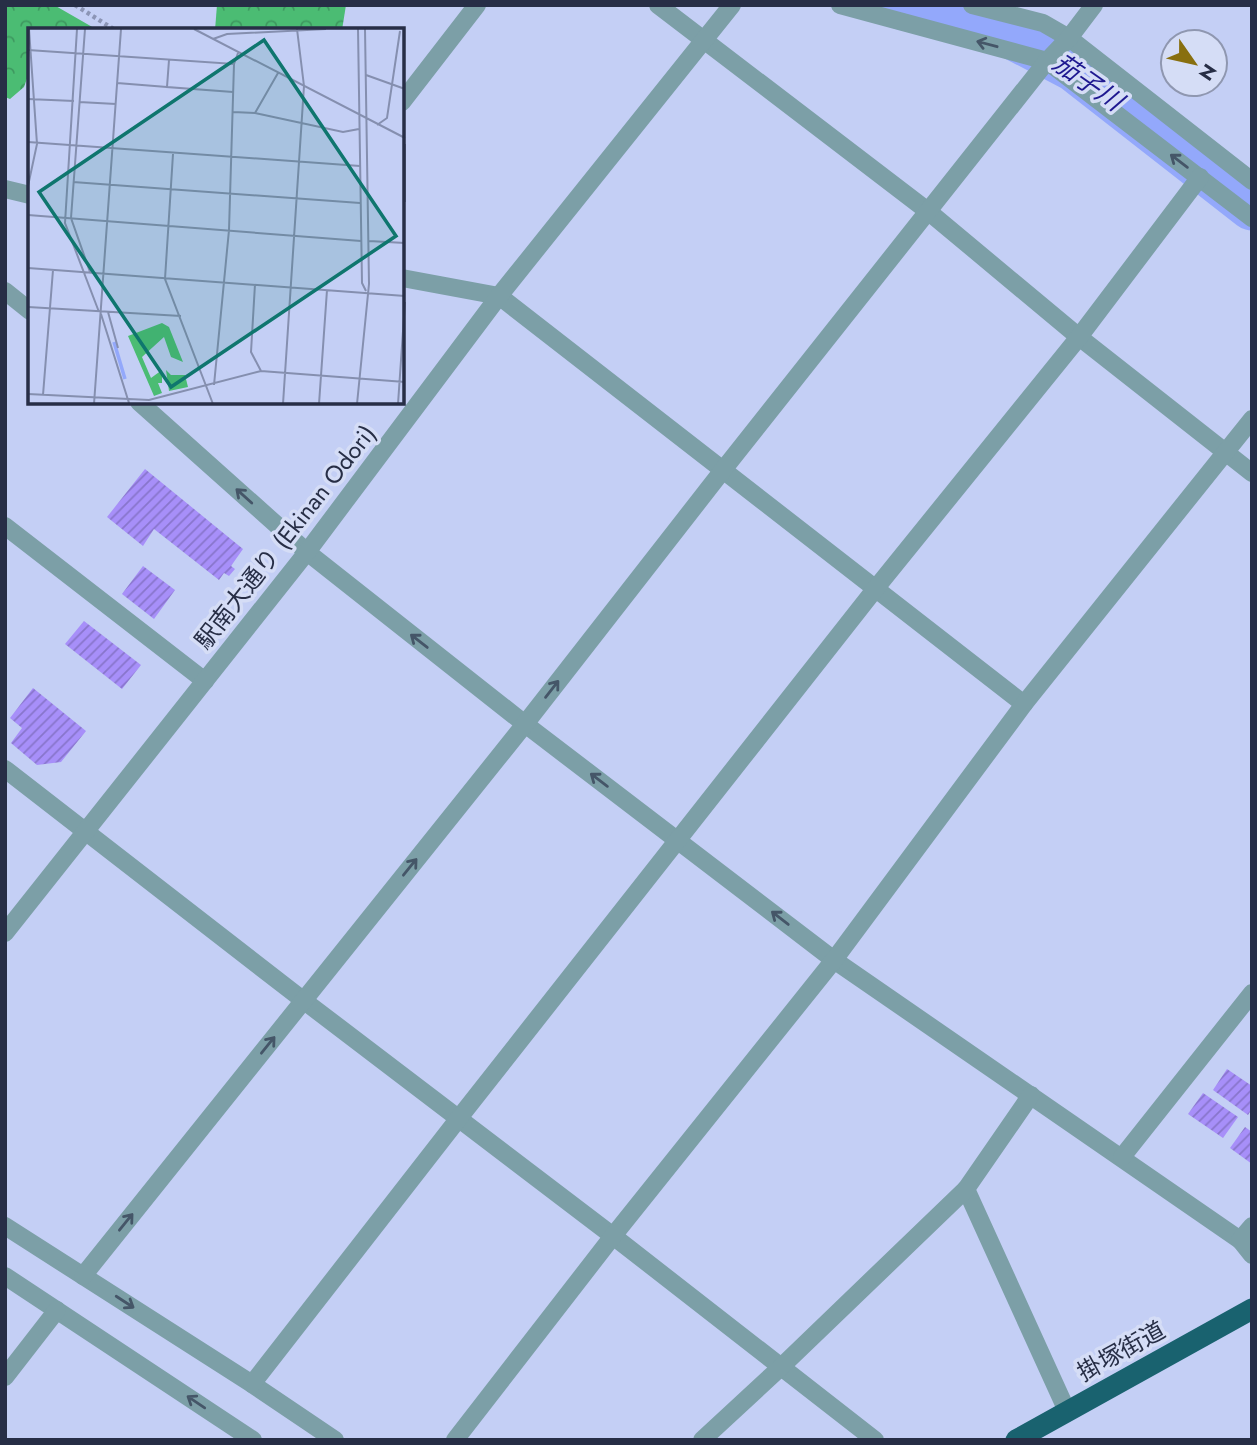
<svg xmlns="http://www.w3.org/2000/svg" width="1257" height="1445" font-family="Jost,'Noto Sans JP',sans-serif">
<defs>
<pattern id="forest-crowns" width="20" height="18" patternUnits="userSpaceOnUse" patternTransform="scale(1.75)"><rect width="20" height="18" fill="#4bbc73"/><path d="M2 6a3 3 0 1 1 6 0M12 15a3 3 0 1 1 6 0" fill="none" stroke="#3e9960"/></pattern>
<pattern id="building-hatch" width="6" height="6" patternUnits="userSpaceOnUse" patternTransform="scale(1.75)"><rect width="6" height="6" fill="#a78ff9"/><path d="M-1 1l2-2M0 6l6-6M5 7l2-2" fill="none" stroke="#8875cb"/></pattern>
</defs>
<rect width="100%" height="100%" fill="#c4cff5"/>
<!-- forest -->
<g fill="url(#forest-crowns)">
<polygon points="5,5 54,5 94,28 93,30 30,30 30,70 24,87 10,99 5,97"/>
<polygon points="217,5 346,5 342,30 215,30"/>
</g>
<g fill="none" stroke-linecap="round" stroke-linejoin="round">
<!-- river -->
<polyline stroke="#93a8fb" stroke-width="49" points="901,5 1007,32 1074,67 1252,206"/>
</g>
<!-- building -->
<g fill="url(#building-hatch)">
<polygon points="145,469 243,549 231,566 235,569 229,576 224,573 219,580 154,529 143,546 107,517"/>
<polygon points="143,566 175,590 154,619 122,594"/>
<polygon points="84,621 141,665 122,689 65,644"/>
<polygon points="33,688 86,731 61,762 37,765 11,743 22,728 10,718"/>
<polygon points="1227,1069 1252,1086 1252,1109 1248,1115 1213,1090"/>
<polygon points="1203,1093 1238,1117 1223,1138 1188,1114"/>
<polygon points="1245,1127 1252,1132 1252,1164 1230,1148"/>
</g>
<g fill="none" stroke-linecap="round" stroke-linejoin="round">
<!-- path -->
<polyline stroke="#8c95b6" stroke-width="4.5" stroke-dasharray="3.5 3.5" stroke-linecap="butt" points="75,5 115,30"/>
<!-- minor -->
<g stroke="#7c9fa7" stroke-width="18">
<polyline points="658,5 929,212 1079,337 1252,473"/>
<polyline points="840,5 1047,61 1252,218"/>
<polyline points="972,5 1043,23 1069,38 1252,181"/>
<polyline points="402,102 477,5"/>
<polyline points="5,189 30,195"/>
<polyline points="402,278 499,296 1024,704"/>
<polyline points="5,291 30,311"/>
<polyline points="139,402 307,552 525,724 834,960 1240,1240"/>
<polyline points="5,526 205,681"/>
<polyline points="5,769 303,1000 613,1236 875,1440"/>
<polyline points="5,933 307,552 499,296 732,5"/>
<polyline points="1122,1157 1252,993"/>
<polyline points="966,1189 1067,1411"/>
<polyline points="5,1226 252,1384 335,1440"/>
<polyline points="1252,1226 1240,1240 1252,1255"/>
<polyline points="5,1276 253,1440"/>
<polyline points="83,1276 525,724 723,470 1047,61 1069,38 1094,5"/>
<polyline points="5,1377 57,1310"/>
<polyline points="252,1384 459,1118 876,588 1079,337 1200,177"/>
<polyline points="455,1440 613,1236 834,960 1024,704 1252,419"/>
<polyline points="702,1440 781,1367 966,1189 1031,1095"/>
</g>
<!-- highway -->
<polyline stroke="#19626f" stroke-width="21" points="1016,1440 1252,1309"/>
</g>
<!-- one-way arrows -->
<defs><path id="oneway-shaft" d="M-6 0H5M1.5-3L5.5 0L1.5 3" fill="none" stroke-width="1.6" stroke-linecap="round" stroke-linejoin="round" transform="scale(1.75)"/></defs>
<g stroke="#455668">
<use href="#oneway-shaft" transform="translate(987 44) rotate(-165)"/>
<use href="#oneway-shaft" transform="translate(1179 161) rotate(-143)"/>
<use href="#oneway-shaft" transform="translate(244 496) rotate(-138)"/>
<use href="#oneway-shaft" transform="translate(419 641) rotate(-142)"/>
<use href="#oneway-shaft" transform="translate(552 689) rotate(-52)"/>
<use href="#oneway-shaft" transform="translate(599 780) rotate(-143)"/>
<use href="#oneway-shaft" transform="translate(410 867) rotate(-51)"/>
<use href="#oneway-shaft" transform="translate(780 918) rotate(-142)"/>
<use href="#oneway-shaft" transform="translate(268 1045) rotate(-51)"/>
<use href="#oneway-shaft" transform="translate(126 1222) rotate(-51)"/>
<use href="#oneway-shaft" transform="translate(125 1302) rotate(33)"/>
<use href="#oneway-shaft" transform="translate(196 1402) rotate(-146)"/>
</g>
<g text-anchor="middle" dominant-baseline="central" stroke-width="7" stroke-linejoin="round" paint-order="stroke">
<!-- street labels -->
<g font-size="24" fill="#272e46" stroke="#d5ddf6">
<text transform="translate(285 537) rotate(-52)">駅南大通り (Ekinan Odori)</text>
<text transform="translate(1121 1351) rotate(-29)">掛塚街道</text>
</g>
<!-- water labels -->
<g font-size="26" font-style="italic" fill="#1f1990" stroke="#d5ddf6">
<text transform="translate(1088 82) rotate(35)">茄子川</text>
</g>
</g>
<!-- overview -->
<g transform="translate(28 28)">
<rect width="376" height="376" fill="#c4cff5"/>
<path d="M134,295l7,4 14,35 -12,-5 -7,-20 -22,20 9,21 11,-8v13h-4l4,10 -8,3 -26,-60zM138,342l5,5h14l3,12 -19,4z" fill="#4bbc73"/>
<path fill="none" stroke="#93a8fb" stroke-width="3.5" d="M86,314l11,37"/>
<path fill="none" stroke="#858faf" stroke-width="2" d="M49,1l-12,194 34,89M57,1l-14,189 19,54M166,1l211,109M330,1l4,254 4,8M185,11l14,-5 99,-5M0,22l206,14 4,-11M141,32l-2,27 66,5M338,47l39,14M89,55l50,4M0,71l46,2M51,74l37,2M205,84l22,1 88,19 16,-3M227,85l23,-40M349,97l10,-7 13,-87M0,114l332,24M377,116v58M145,126l-8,125 48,125M45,154l287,21M0,158l9,-42 -8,-115M0,187l333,26M341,213l36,2M0,240l377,28M227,256l-4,68 10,19M0,279l153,9M80,284l10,36M73,286l28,89M186,357l15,-155 5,-166M0,366l121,6 112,-29 144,11M15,367l10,-125M66,376l27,-375M255,376l21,-318 -7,-57M291,376l8,-114M329,376l12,-120 -4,-255M370,376l7,-102"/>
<path fill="#0f766e" fill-opacity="0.15" stroke="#0f766e" stroke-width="3.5" d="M236,12l132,196 -225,151 -132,-195z"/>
<rect width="376" height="376" fill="none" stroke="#272e46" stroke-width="3.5"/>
</g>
<!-- border -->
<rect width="1257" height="1445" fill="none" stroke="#272e46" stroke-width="14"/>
<!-- north arrow -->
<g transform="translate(1194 63) rotate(124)"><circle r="33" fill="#d5ddf6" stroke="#8f97b0" stroke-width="2"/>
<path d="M0-5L12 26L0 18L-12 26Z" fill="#886f0f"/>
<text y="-10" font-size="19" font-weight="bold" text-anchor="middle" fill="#272e46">N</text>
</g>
</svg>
